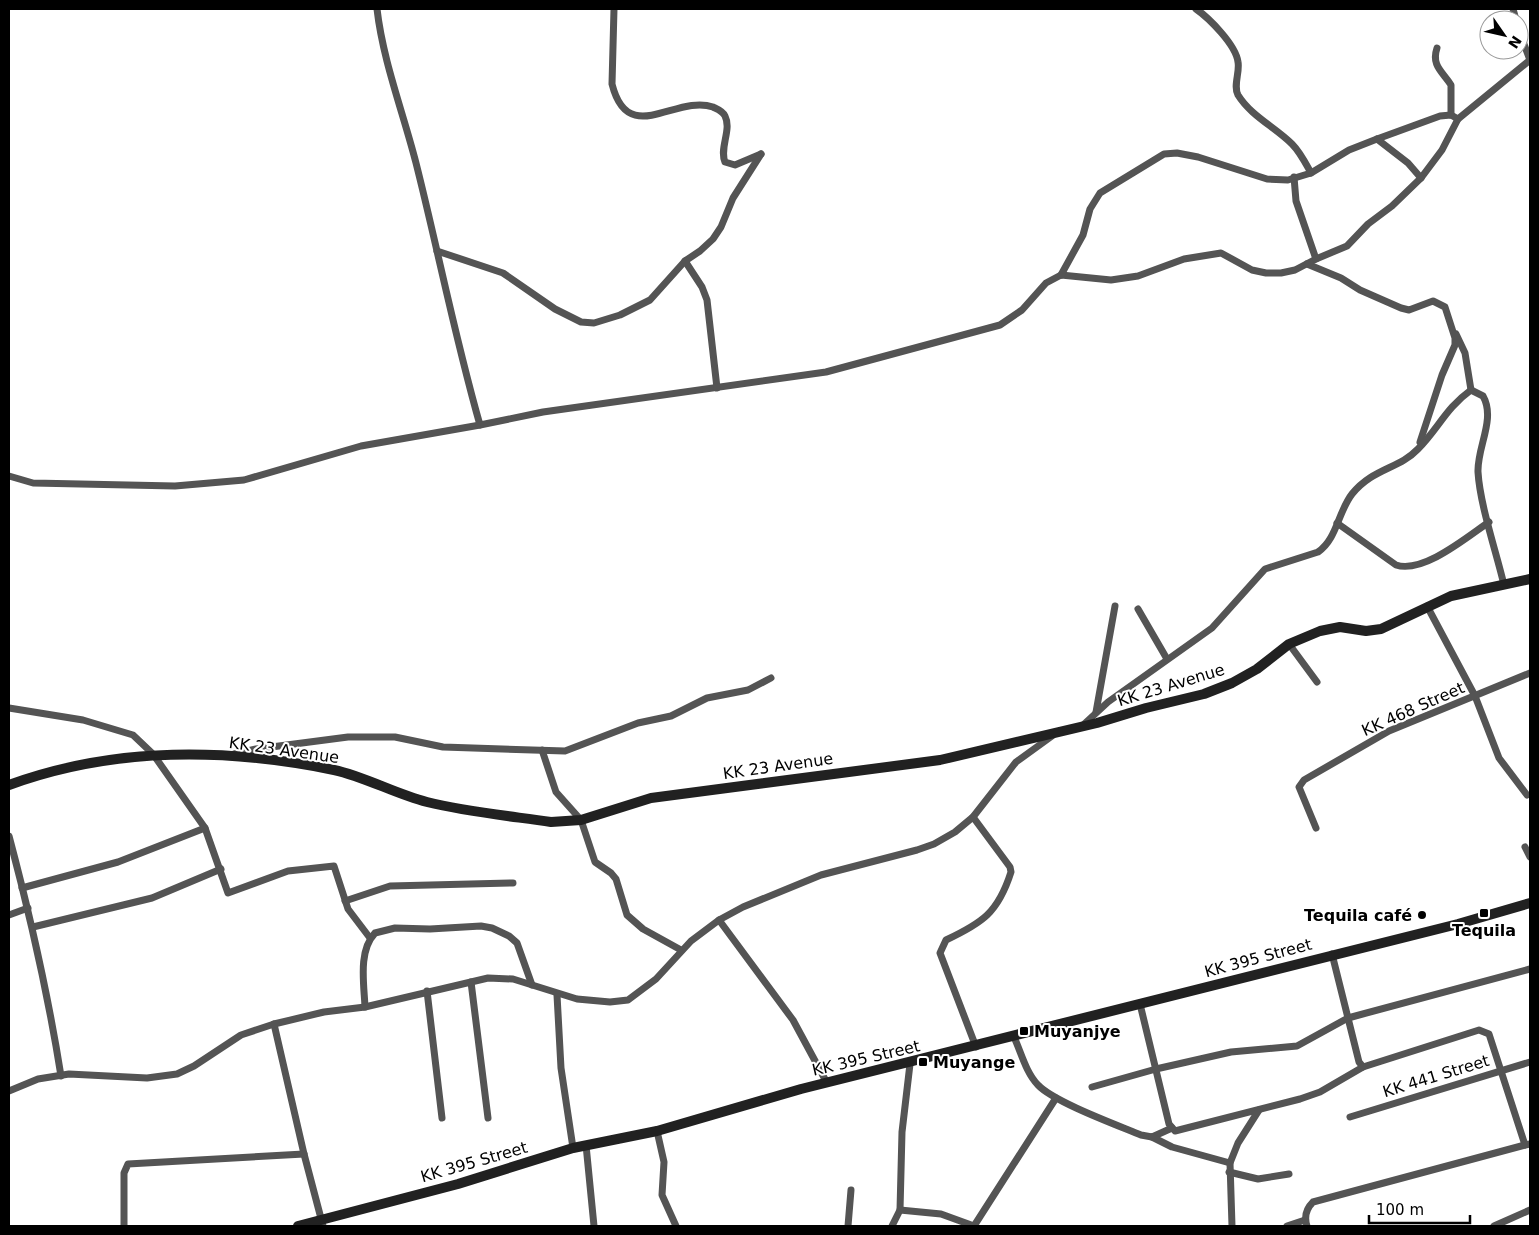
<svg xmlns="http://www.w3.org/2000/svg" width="1539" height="1235" font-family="'DejaVu Sans',sans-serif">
<rect width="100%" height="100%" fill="#fff"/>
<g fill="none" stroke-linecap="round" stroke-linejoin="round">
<!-- street -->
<g stroke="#545454" stroke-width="7">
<path d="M377,9c6,52 26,103 39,154 22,87 39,175 64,262l63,-13 283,-40 174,-47 22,-15 24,-27 15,-8 50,5 27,-4 46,-17 37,-6 31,17 14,3h15l14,-3 21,-11 31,-13 21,-22 24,-18 29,-28 21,-28 16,-31 72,-59"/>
<path d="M614,9l-2,75c16,64 64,10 101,23 4,2 10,4 12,9 7,14 -6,32 0,46l10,3 26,-11"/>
<path d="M1196,9c13,9 40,36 42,53 2,10 -5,24 0,33 13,21 37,32 54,49 8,8 13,18 19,29"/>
<polyline points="1513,9 1516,20"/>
<polyline points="1519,31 1530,60"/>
<path d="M1437,48c-6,18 6,24 14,37v30"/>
<polyline points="1377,139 1408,163 1421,178"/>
<polyline points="1294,177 1296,201 1316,259"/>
<polyline points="437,251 503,273 555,309 581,322 594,323 620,315 650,300 685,261 700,251 713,239 721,227 733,198 761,154"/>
<polyline points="685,261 702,287 707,300 717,388"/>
<polyline points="1307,264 1341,278 1360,290 1401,308 1409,310 1433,301 1445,307 1455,338 1455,345 1442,375 1420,442"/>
<polyline points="1061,275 1083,235 1090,209 1100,193 1164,154 1177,153 1198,157 1267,179 1288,180 1311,173 1349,150 1377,139 1440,116 1451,115 1458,119"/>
<polyline points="1456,334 1465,353 1471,390"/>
<polyline points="9,476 33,483 175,486 244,480 361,446 480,425"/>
<path d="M1337,523l59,42c27,9 71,-28 93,-43"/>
<polyline points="1427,606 1475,696 1499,758 1527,795"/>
<polyline points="1138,609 1167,659"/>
<polyline points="1289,644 1317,682"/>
<polyline points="9,708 83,720 133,735 153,754 205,828 228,893 288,871 334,866 348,909 370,938"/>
<polyline points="1096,712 1115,606"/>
<path d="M1081,727l27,-25 104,-74 53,-59 53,-17c19,-13 20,-40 34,-58 21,-26 47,-25 66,-45 20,-20 28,-41 53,-59l12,6c13,23 -6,51 -5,76 2,33 18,79 26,113"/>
<polyline points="542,750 556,792 581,820 595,862 611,873 616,879 627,915 643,929 681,950"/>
<polyline points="234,754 256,749 348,737 395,737 443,747 565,751 638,723 671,716 707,698 748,690 771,678"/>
<path d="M973,817l37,50 1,5c-13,41 -29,51 -65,68l-6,13 36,94"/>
<polyline points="1316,828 1299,787 1304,780 1389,731 1530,673"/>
<path d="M9,836c21,79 39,158 52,240"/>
<polyline points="1525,847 1530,857"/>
<polyline points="22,888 118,862 205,828"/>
<polyline points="345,901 390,886 513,883"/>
<polyline points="9,915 28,908"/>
<polyline points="719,920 793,1020 827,1083"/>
<polyline points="33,927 152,898 221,869"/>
<polyline points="1332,954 1359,1062 1363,1067 1479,1030 1489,1034 1525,1145 1530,1144"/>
<polyline points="471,982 488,1118"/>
<polyline points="427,991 442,1118"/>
<polyline points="557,995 561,1068 573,1148"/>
<polyline points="1140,1004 1169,1124 1175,1131 1300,1099 1320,1092 1363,1067"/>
<path d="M365,1007c-1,-23 -7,-56 10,-74l20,-5 35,1 51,-3 11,2 17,8 8,7 15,42"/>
<polyline points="274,1024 304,1154 323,1226"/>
<path d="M1014,1037c7,15 12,36 24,48 16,17 79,40 103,50l11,2 20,-9"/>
<polyline points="1092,1087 1156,1069 1231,1052 1297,1046 1348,1018 1530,969"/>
<polyline points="9,1091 38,1079 69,1074 147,1078 177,1074 194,1066 241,1035 274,1024 324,1012 365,1007 488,978 513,979 577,999 610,1002 628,1000 656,979 691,941 719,920 743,907 821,875 917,850 934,844 955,832 973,817 1016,762 1052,736"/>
<polyline points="1350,1117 1530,1062"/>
<polyline points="657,1131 664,1162 662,1195 676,1226"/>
<polyline points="1152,1137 1172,1147 1230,1163"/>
<polyline points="586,1145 594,1226"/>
<polyline points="1229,1172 1258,1179 1289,1174"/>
<polyline points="900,1210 941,1214 974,1226"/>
<polyline points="124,1226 124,1173 128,1164 304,1154"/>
<polyline points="848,1226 851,1190"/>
<polyline points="892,1226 900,1210 902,1132 910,1064"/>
<polyline points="974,1226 1056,1098"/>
<polyline points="1232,1226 1230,1163 1238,1143 1259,1110"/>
<polyline points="1287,1226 1305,1220"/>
<path d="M1307,1226c-3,-9 -1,-17 6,-24l212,-57"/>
<polyline points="1494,1226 1530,1210"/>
</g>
<!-- secondary -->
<g stroke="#212121" stroke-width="10">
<path d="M9,785c104,-38 217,-37 325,-15 32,7 61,24 93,32 41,10 83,14 124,20l30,-2 70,-22 289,-38 157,-37 49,-15 58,-14 28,-11 25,-14 32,-25 31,-13 20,-4 26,4 15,-2 70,-33 79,-17"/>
<polyline points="298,1226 458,1184 573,1148 657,1131 801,1089 1458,924 1530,903"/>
</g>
</g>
<!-- markers -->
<g fill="#000" stroke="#fff" stroke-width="2">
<rect x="1479" y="908" width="10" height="10" rx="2.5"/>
<circle cx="1422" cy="915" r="5"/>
<rect x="1019" y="1026" width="10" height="10" rx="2.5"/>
<rect x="918" y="1057" width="10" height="10" rx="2.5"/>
</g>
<g text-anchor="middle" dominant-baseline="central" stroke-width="4" stroke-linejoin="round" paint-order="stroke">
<!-- street labels -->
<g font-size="16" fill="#000" stroke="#fff">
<text transform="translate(1171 685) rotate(-17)">KK 23 Avenue</text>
<text transform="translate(1413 709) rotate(-24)">KK 468 Street</text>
<text transform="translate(284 750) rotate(8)">KK 23 Avenue</text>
<text transform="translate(778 766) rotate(-8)">KK 23 Avenue</text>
<text transform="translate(1258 958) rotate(-15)">KK 395 Street</text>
<text transform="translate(866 1058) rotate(-13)">KK 395 Street</text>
<text transform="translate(1436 1076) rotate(-17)">KK 441 Street</text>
<text transform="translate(474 1162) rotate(-16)">KK 395 Street</text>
</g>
<!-- poi labels -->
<g font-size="16" font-weight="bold" fill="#000" stroke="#fff" text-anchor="start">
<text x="1412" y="915" text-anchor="end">Tequila café</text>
<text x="1484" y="930" text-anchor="middle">Tequila</text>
<text x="1034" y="1031">Muyanjye</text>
<text x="933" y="1062">Muyange</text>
</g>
</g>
<!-- border -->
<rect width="1539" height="1235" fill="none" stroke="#000000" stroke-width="20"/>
<!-- north arrow -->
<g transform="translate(1504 35) rotate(124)"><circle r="24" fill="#ffffff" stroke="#999999"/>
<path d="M0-4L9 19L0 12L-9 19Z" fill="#000000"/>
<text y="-8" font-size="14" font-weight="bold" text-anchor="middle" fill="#000000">N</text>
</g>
<!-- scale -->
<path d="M1369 1215v8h101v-8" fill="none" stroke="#000000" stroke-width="2.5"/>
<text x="1376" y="1215" font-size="15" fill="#000000" stroke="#ffffff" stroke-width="4" paint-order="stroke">100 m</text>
</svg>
